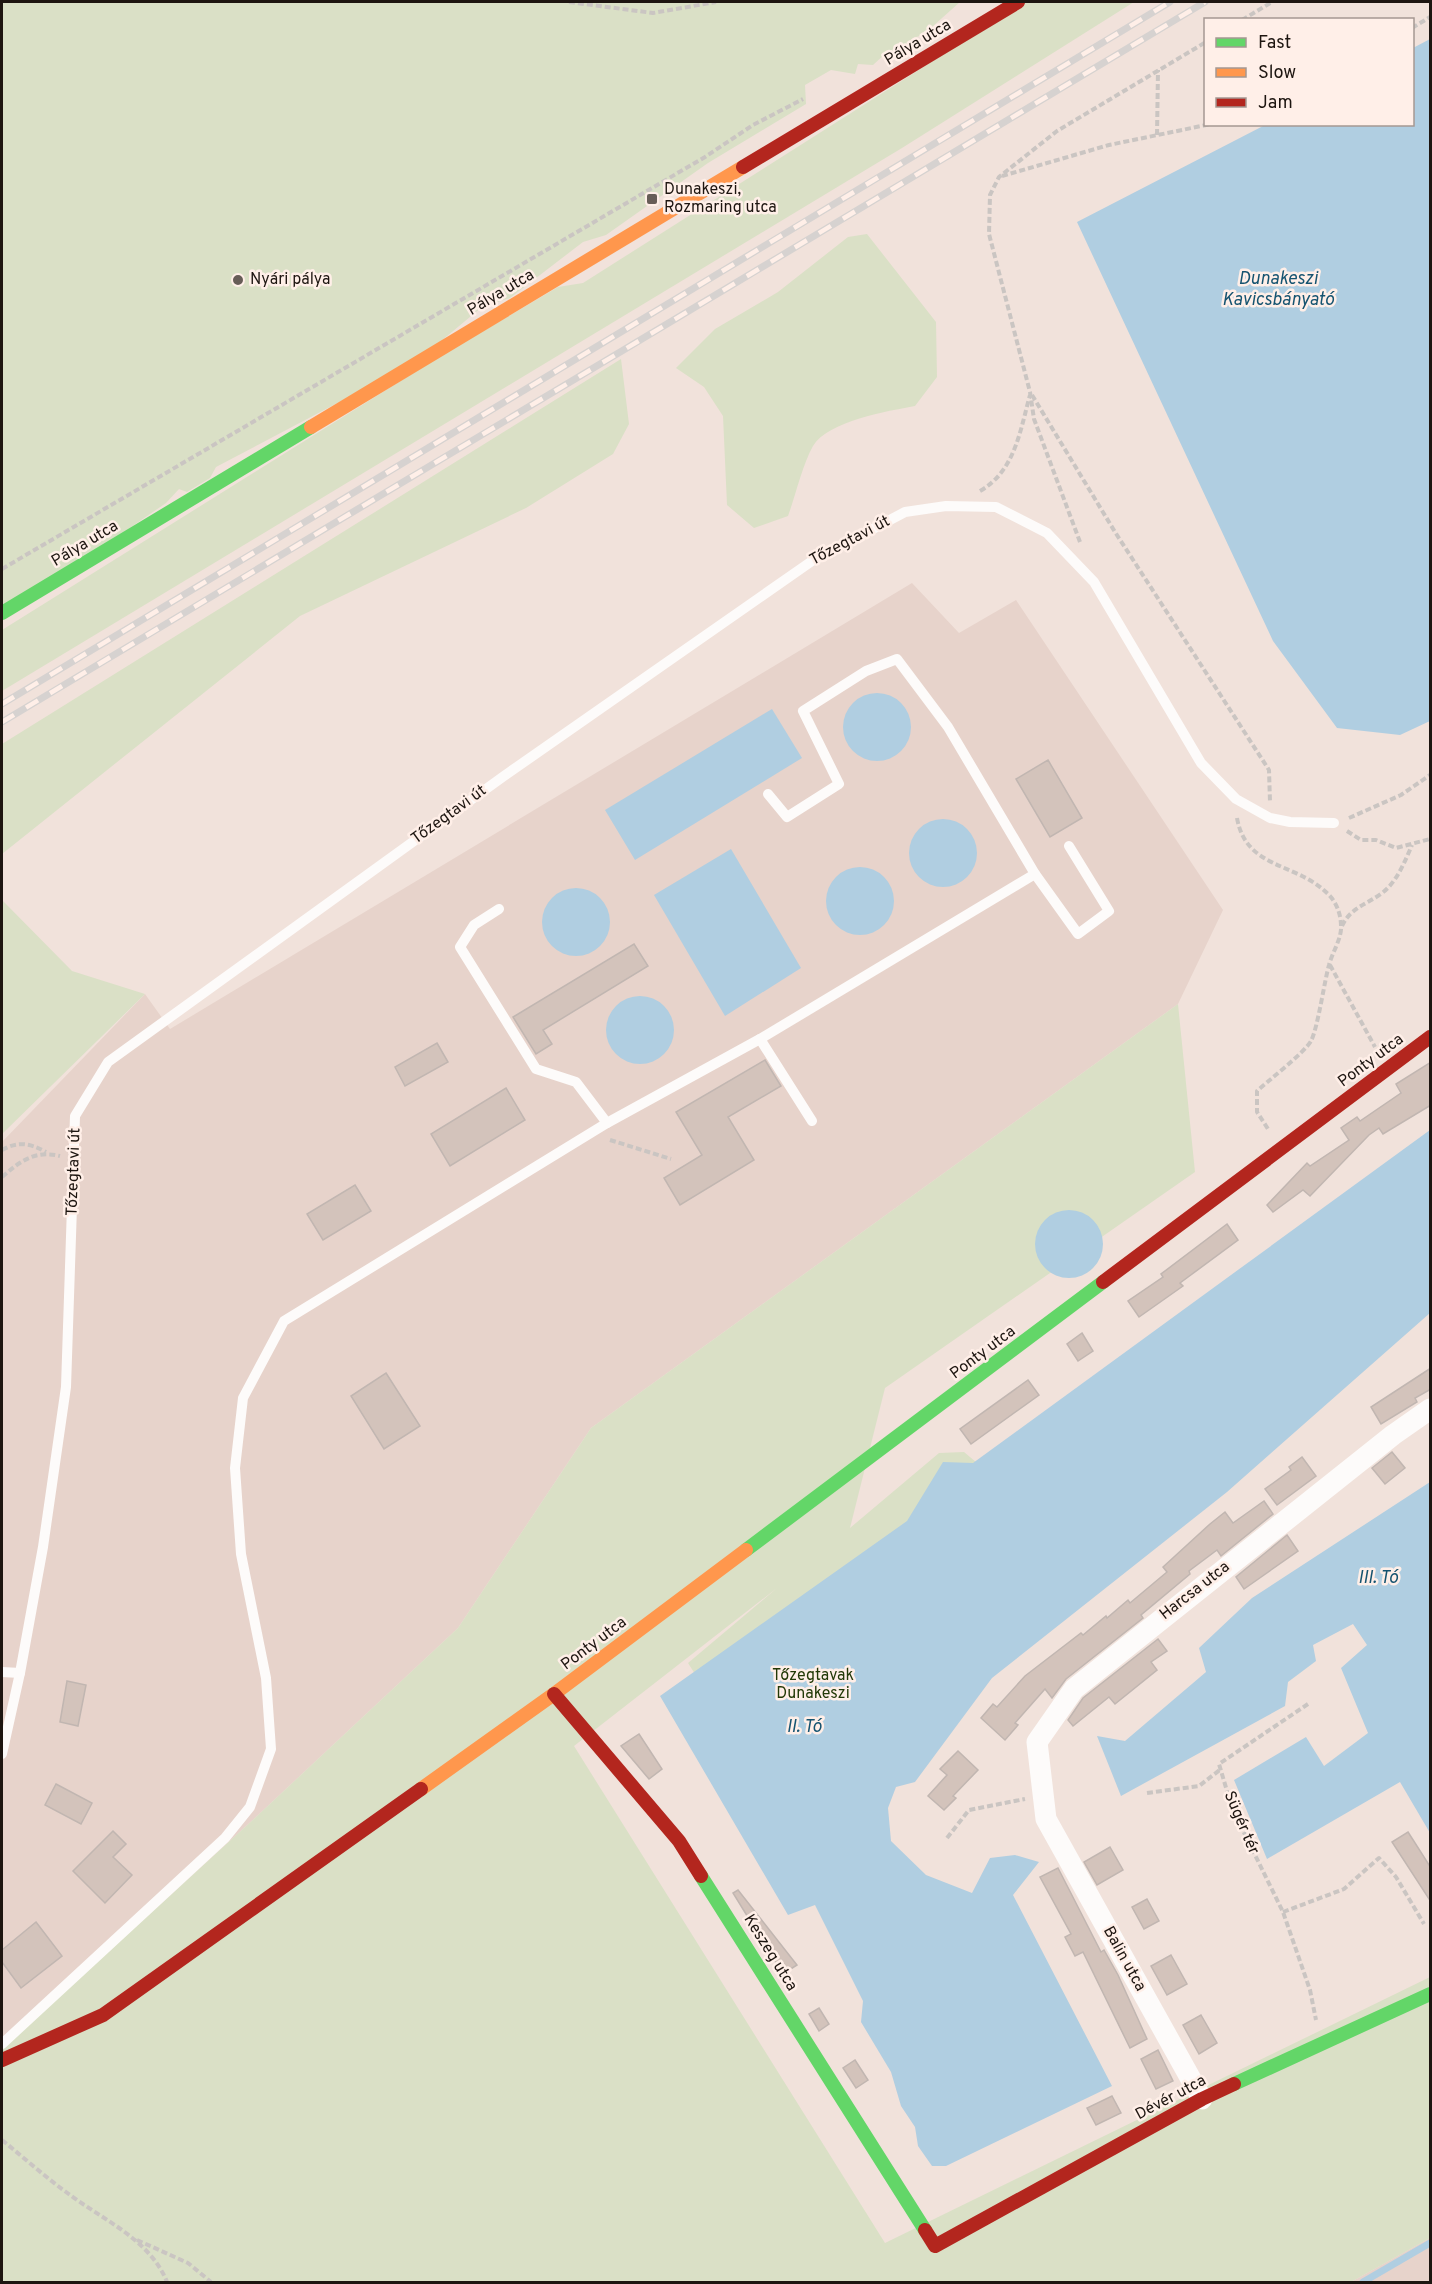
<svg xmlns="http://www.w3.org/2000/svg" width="1432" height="2284" font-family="Overpass,sans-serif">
<rect width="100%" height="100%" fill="#f1e2db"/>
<!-- industrial -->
<g fill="#e7d3cb">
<polygon points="912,583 959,633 1016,600 1223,910 1178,1004 591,1428 458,1628 257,1816 2,2049 2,1142 145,994 170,1029"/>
<polygon points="1430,2238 1430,2282 1351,2282"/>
</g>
<!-- green -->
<g fill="#dae0c6">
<polygon points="2,2 960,2 923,35 913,38 904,47 885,54 873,65 858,64 855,74 831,70 805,85 806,104 708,163 606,235 583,242 510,298 482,307 417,361 216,467 210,478 187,492 179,489 166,503 2,616"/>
<polygon points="1026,2 1134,2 902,148 2,691 2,630 439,357 558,287 583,283"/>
<path d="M867,234l69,88 1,55 -22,29c-27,5 -87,15 -102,40 -11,20 -17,48 -25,70l-34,12 -27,-23 -4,-89 -19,-29 -28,-19 39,-39 63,-37 70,-55z"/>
<polygon points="621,359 629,424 613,454 526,508 300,616 2,854 2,744"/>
<polygon points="2,900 72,971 145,994 2,1134"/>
<polygon points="1178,1004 1195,1172 885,1388 850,1528 939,1453 964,1452 1038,1514 812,1857 688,1663 777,1588 574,1746 885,2243 1430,1977 1430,2238 1351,2282 2,2282 2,2049 257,1816 458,1628 591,1428"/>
</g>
<!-- water -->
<g fill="#b0cee1">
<polygon points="1430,39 1430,721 1400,735 1337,728 1273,641 1077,222 1265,125 1412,124 1413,48"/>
<circle cx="877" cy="727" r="34"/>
<polygon points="772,709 802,758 635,860 605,810"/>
<circle cx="943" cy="853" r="34"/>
<polygon points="731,849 801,968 725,1016 654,895"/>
<circle cx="860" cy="901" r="34"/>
<circle cx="576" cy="922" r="34"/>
<circle cx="640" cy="1030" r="34"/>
<polygon points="1430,1130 1430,1313 1227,1492 992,1678 915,1782 896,1787 888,1808 891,1841 926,1875 972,1893 990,1858 1015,1855 1039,1862 1013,1895 1112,2086 946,2166 932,2166 918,2146 915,2127 901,2106 891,2072 861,2022 863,2001 815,1905 788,1915 660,1696 907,1521 943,1462 973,1463"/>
<circle cx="1069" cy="1244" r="34"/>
<polygon points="1430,1482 1430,1833 1400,1782 1267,1859 1234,1780 1306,1737 1324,1766 1368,1733 1341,1668 1367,1645 1353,1624 1313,1645 1316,1661 1288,1682 1285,1706 1121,1796 1097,1736 1125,1741 1206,1672 1199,1648 1252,1598"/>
</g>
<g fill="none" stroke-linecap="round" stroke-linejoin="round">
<!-- stream -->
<polyline stroke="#b0cee1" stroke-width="7" points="1363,2282 1430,2243"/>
</g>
<!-- building -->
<g fill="#d3c3bb" stroke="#c1b6b1" stroke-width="1.5">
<polygon points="1048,760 1082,818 1050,837 1016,779"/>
<polygon points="634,944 648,966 543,1030 552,1044 536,1054 513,1017"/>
<polygon points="437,1043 448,1062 405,1086 395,1067"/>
<polygon points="765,1060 781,1086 728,1117 754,1160 680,1205 664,1178 702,1155 676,1112"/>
<polygon points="1431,1062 1431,1105 1383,1134 1379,1128 1369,1135 1310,1196 1303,1190 1273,1212 1267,1205 1307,1163 1310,1166 1349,1140 1341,1128 1357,1117 1360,1121 1401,1093 1396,1084"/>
<polygon points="506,1088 525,1120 450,1166 431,1134"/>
<polygon points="355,1185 371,1211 323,1240 307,1214"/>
<polygon points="1227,1224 1238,1240 1180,1283 1183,1286 1139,1317 1128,1301 1163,1277 1161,1274"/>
<polygon points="1082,1333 1093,1351 1078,1361 1067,1344"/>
<polygon points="1431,1368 1431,1389 1415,1398 1417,1402 1381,1424 1371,1407"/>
<polygon points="386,1373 420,1426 384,1449 351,1396"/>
<polygon points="1028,1380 1039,1395 971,1444 960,1429"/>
<polygon points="1392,1452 1405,1468 1385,1484 1372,1468"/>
<polygon points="1302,1457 1316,1476 1277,1505 1265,1489 1291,1470 1289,1467"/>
<polygon points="1264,1501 1273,1514 1221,1556 1217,1550 1189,1571 1190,1574 1141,1615 1143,1618 1066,1679 1052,1698 1045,1689 1015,1723 1018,1725 1005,1740 981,1718 993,1704 997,1707 1025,1676 1081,1633 1083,1635 1106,1616 1107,1618 1128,1600 1130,1603 1167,1572 1163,1567 1210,1524 1225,1512 1233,1523"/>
<polygon points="1287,1535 1298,1551 1244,1589 1236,1577"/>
<polygon points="1158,1639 1167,1651 1151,1662 1157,1670 1115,1704 1109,1697 1073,1726 1068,1720 1083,1698"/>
<polygon points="67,1681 86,1685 78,1726 60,1722"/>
<polygon points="639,1734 662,1769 649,1779 621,1746"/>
<polygon points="958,1751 978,1770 953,1796 956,1798 944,1810 928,1796 947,1775 940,1769"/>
<polygon points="56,1784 92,1803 81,1824 45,1805"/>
<polygon points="113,1831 126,1844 113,1857 132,1875 105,1903 73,1871"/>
<polygon points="1408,1832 1431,1868 1431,1902 1392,1842"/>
<polygon points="1110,1847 1123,1870 1097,1885 1084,1862"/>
<polygon points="1058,1868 1101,1952 1104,1950 1118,1975 1147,2039 1130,2048 1083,1952 1075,1956 1065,1937 1071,1934 1040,1877"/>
<polygon points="738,1890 797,1965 783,1974 733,1893"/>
<polygon points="1147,1899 1159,1921 1144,1929 1132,1907"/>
<polygon points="36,1922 62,1956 21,1988 2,1962 2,1950"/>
<polygon points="1171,1955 1187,1984 1167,1995 1151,1966"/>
<polygon points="819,2008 829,2024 819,2031 809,2014"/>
<polygon points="1201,2015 1217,2043 1199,2054 1183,2025"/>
<polygon points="1158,2050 1173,2081 1156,2089 1141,2059"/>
<polygon points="855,2060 868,2080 856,2088 843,2068"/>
<polygon points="1112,2096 1121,2113 1096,2125 1087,2108"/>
</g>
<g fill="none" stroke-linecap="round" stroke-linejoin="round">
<!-- path -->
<g stroke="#cac5c2" stroke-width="4" stroke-dasharray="6 3" stroke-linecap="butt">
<polyline points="569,2 653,13 716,2"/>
<polyline points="1242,20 1272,2"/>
<polyline points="1412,28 1430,17"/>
<polyline points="1157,135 1158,70"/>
<polyline points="1002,176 1109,145 1211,124"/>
<polyline points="1032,395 1115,532 1269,770 1270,802"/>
<path d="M980,491c35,-20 40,-60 50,-96"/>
<polyline points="1080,542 1034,419 1030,392 989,234 990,195 999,177 1057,131 1206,42"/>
<polyline points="2,569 705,157 753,125 803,99"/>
<path d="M1237,818c9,51 58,44 90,75 9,8 14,21 14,33 1,12 -9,27 -12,39 -5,18 -11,62 -18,76 -7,12 -42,39 -54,50v21l11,17"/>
<polyline points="1349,818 1401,795 1430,775"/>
<polyline points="1347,831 1361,840 1376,840 1396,848 1430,839"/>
<path d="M1342,926c9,-19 24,-21 40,-33 15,-11 23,-32 30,-48"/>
<polyline points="1330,965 1375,1047"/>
<polyline points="610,1140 671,1159"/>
<path d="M2,1150c16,-9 28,-7 44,2"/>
<path d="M2,1177c18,-16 33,-27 58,-21"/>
<polyline points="1308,1704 1219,1764 1232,1808 1283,1912 1310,1990 1316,2020"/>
<polyline points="1147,1793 1199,1786 1221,1769"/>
<polyline points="947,1838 969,1810 1025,1799"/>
<polyline points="1283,1912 1344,1889 1379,1858 1396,1877 1424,1924"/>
<path d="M2,2140c21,17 42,36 64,52 35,27 84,47 101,90"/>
<polyline points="137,2240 188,2263 211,2282"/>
</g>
<!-- lane -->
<g stroke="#fdfbfa" stroke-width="10">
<polyline points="768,794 787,817 839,784 803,711 866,671 897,659 948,727 1035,874 1078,934 1109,911 1069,846"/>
<polyline points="499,909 474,925 460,947 536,1069 576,1082 607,1123 760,1039"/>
<polyline points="812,1121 760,1039 1035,874"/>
<polyline points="2,1672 20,1673"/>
<polyline points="2,1754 20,1673 43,1547 66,1387 75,1116 108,1062 504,776 812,561 905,512 946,506 996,507 1047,533 1094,582 1201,763 1236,799 1270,818 1290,822 1334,823"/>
<polyline points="2,2044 225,1838 250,1807 271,1749 266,1678 241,1554 235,1468 243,1398 284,1321 607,1123"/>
</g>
<!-- street -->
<polyline stroke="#fdfbfa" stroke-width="21" points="1202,2099 1046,1819 1037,1742 1074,1689 1393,1435 1430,1409"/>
<!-- fast -->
<g stroke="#63d668" stroke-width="14">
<polyline points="2,613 311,427"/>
<polyline points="746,1550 1103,1282"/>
<polyline points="701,1876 925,2230"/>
<polyline points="1234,2084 1430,1994"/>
</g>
<!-- slow -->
<g stroke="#ff974d" stroke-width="14">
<polyline points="311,427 743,167"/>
<polyline points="421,1789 554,1694 746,1550"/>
</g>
<!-- jam -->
<g stroke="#b3261e" stroke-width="14">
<polyline points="743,167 1018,2"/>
<polyline points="1103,1282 1430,1037"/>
<polyline points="554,1694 679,1841 701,1876"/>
<polyline points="2,2060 103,2015 421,1789"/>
<polyline points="925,2230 935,2246 1202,2099 1234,2084"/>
</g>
<!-- rail casing -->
<g stroke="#d6d2d0" stroke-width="7">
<g id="rail">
<polyline points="2,704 1170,2"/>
<polyline points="2,722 1205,2"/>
</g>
</g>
<!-- rail -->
<use href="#rail" stroke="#ffefe8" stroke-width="4.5" stroke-dasharray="14" stroke-linecap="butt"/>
</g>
<!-- markers -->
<g fill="#675d57" stroke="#ffefe8" stroke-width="2">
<rect x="646" y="193" width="12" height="12" rx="3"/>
<circle cx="238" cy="280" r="6"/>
</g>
<g text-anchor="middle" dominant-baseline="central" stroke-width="5" stroke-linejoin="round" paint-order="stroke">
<!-- street labels -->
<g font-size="16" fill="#1d1510" stroke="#ffefe8">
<text transform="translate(918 43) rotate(-31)">Pálya utca</text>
<text transform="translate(501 293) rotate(-31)">Pálya utca</text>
<text transform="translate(850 541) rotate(-28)">Tőzegtavi út</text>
<text transform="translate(85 544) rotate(-31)">Pálya utca</text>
<text transform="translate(449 815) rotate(-36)">Tőzegtavi út</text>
<text transform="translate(1371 1061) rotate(-37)">Ponty utca</text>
<text transform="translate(74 1172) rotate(-88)">Tőzegtavi út</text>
<text transform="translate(983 1353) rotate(-37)">Ponty utca</text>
<text transform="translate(1195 1591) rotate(-38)">Harcsa utca</text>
<text transform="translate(594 1644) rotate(-37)">Ponty utca</text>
<text transform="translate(1241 1823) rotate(67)">Sügér tér</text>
<text transform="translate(770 1953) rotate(58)">Keszeg utca</text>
<text transform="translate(1124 1959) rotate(61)">Balin utca</text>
<text transform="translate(1171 2098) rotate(-28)">Dévér utca</text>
</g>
<!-- poi labels -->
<g font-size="16" fill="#1d1510" stroke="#ffefe8" text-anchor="start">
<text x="664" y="190">Dunakeszi,<tspan x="664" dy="18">Rozmaring utca</tspan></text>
<text x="250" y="280">Nyári pálya</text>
</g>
<!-- park labels -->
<g font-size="16" fill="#223907" stroke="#ffefe8">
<text x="813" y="1676">Tőzegtavak<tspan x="813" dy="18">Dunakeszi</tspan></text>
</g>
<!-- water labels -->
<g font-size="18" font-style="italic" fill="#155370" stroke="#ffefe8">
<text x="1278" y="279">Dunakeszi<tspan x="1278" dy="21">Kavicsbányató</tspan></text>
<text x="1378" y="1578">III. Tó</text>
<text x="804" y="1727">II. Tó</text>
</g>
</g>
<!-- border -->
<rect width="1432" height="2284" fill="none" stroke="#1d1510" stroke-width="6"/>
<!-- legend -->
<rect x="1204" y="18" width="210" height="108" fill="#ffefe8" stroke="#a59892" stroke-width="1.5"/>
<rect x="1216" y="38" width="30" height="9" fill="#63d668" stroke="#a59892" stroke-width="1.5"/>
<text x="1258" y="48" font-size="18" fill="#1d1510">Fast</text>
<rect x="1216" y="68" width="30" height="9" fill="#ff974d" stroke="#a59892" stroke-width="1.5"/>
<text x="1258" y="78" font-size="18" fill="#1d1510">Slow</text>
<rect x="1216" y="98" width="30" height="9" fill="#b3261e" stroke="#a59892" stroke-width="1.5"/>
<text x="1258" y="108" font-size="18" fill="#1d1510">Jam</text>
</svg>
